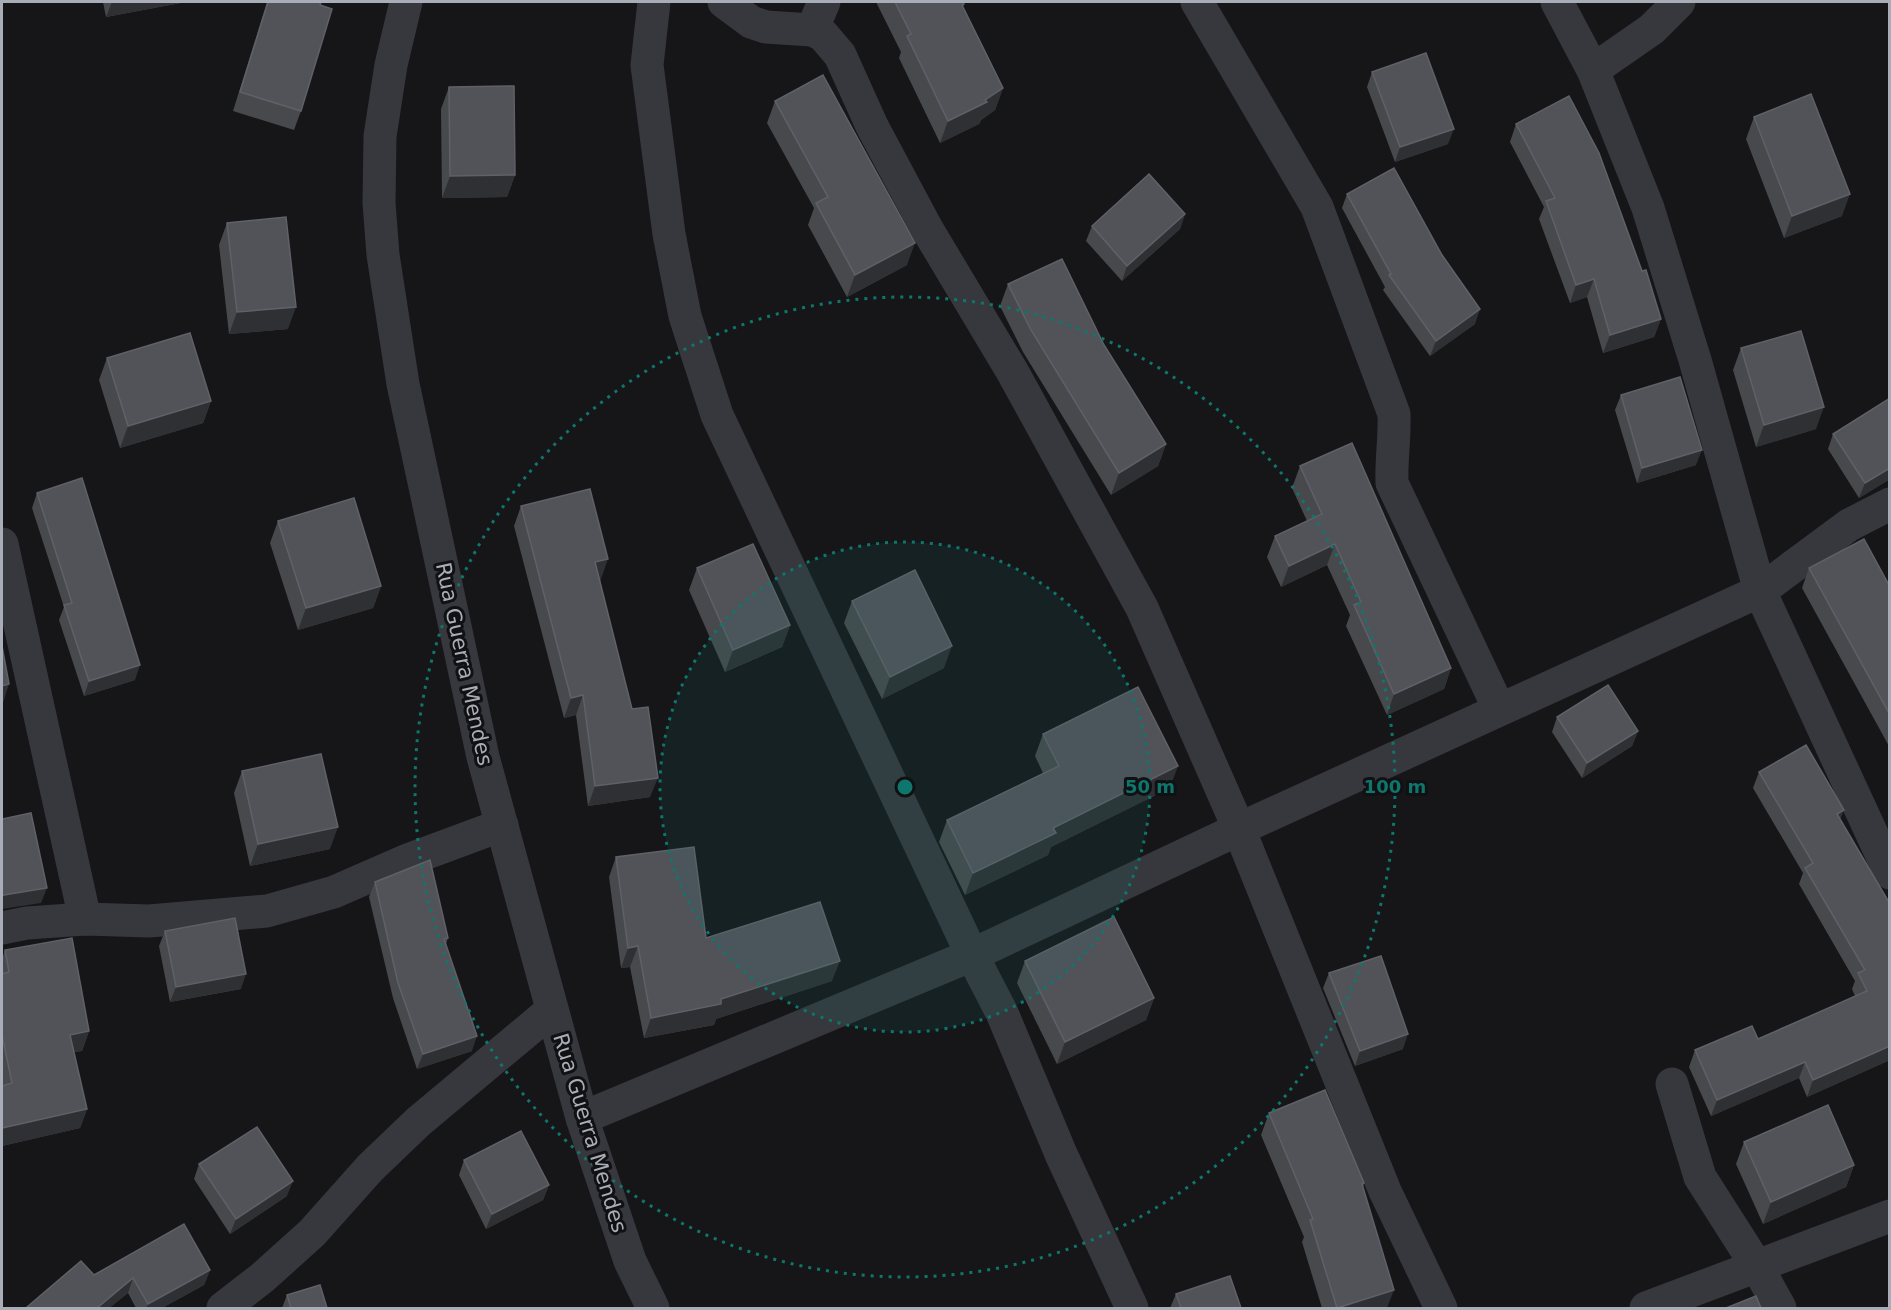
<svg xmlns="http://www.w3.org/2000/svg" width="1891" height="1310" font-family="'DejaVu Sans',sans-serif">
<rect width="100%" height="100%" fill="#161618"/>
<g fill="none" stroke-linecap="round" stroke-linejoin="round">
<!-- minor -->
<g stroke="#37383d" stroke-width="33">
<polyline points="406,2 391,65 380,136 379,203 383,255 403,384 483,757 582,1118 630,1261 653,1308"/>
<polyline points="654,2 647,65 669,234 685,316 717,415 972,955 1002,1013 1061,1154 1132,1308"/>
<polyline points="724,2 751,22 766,27 812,30 823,35 840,55 872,126 927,229 1012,371 1142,608 1239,829 1385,1191 1441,1308"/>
<path d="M1197,2l120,205 77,207c1,24 -3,46 -2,69l107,226"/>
<polyline points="1557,2 1593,70 1648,208 1695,360 1760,591 1890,873"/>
<polyline points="812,30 824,2"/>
<polyline points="1593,70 1652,29 1679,2"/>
<polyline points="2,544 85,919"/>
<polyline points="2,928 27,923 85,919 149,921 267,911 334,892 405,861 502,825"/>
<polyline points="1672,1084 1700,1177 1758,1268 1780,1308"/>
<polyline points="582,1118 972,955 1239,829 1760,591 1849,525 1890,504"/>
<polyline points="223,1308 262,1278 312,1233 370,1168 418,1122 552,1010"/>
<polyline points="1646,1308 1890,1216"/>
</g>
</g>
<!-- wall -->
<g fill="#47494d">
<polygon points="103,2 186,2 106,17"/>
<polygon points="267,2 321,2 301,111 294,130 233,111"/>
<polygon points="876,2 963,2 964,4 963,7 1003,88 995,110 981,120 979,124 940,143 899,58 901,52"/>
<polygon points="1372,72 1448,144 1395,162 1367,87"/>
<polygon points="449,87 515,175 507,197 442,198 441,109"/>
<polygon points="775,101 907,265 847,297 808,225 814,208 767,123"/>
<polygon points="1754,117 1842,216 1784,238 1746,139"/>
<polygon points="1516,124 1642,271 1661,319 1654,337 1603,353 1587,297 1570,303 1539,219 1544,207 1510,142"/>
<polygon points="1347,194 1475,324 1430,356 1383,290 1385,287 1342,208"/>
<polygon points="1185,214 1180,229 1122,281 1086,241 1092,226"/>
<polygon points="227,223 288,329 229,334 219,245"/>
<polygon points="1008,284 1104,345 1166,444 1158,466 1111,495 1023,352 1000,306"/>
<polygon points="1741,348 1816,429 1756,447 1733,370"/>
<polygon points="107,358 211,401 203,423 120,448 99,380"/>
<polygon points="1621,395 1696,465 1637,483 1615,410"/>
<polygon points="1890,398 1890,479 1859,498 1828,449 1833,434"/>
<polygon points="1300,466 1451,668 1444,689 1387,715 1346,626 1350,615 1327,565 1281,587 1267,557 1275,536 1307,521 1292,488"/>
<polygon points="37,493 135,680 84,696 59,620 64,607 32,508"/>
<polygon points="521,506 601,579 600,580 650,797 588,806 576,715 564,718 514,526"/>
<polygon points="278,521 381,586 373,608 298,630 270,543"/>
<polygon points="697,568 790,625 782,647 725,672 689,590"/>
<polygon points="1809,568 1890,587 1890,748 1802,588"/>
<polygon points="852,601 944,668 882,699 844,623"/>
<polygon points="1557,717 1638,731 1632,746 1582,778 1552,732"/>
<polygon points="1043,734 1170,788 1051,847 1048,855 965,895 939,842 947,820 1043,773 1035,756"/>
<polygon points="242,771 330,849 250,866 234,793"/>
<polygon points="1759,772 1840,819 1890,1060 1807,1097 1799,1078 1711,1116 1689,1067 1695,1050 1758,1039 1855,996 1852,989 1855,981 1799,884 1803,873 1753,788"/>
<polygon points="616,857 706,938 832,981 716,1019 714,1025 644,1038 630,967 621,968 609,877"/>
<polygon points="375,882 448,938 446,944 472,1051 417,1069 393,998 369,897"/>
<polygon points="165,931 241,989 170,1002 159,946"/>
<polygon points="5,950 89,1031 82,1051 74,1052 87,1109 80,1128 2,1146 2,959"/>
<polygon points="1025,961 1154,998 1146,1020 1057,1064 1017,983"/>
<polygon points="1329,973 1403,1049 1355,1066 1323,988"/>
<polygon points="1269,1113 1364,1183 1363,1188 1387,1308 1322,1308 1302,1242 1304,1237 1261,1135"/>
<polygon points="1744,1142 1854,1165 1846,1187 1763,1224 1736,1164"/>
<polygon points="464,1160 549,1185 543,1200 486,1229 459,1175"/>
<polygon points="199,1164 287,1196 230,1234 194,1179"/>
<polygon points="210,1270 204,1285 162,1308 136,1308 128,1293 109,1308 27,1308 27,1307 94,1275"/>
<polygon points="1176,1294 1241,1308 1170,1308"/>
<polygon points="287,1295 327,1308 282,1308"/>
</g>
<!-- shaded-wall -->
<g fill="#2f3033">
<polygon points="112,2 186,2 106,17"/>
<polygon points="1003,88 995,110 981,120 979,124 940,143 948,121 985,100"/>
<polygon points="1454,129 1448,144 1395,162 1400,147"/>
<polygon points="515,175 507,197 442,198 450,176"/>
<polygon points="1850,194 1842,216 1784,238 1792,216"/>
<polygon points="1185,214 1180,229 1122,281 1127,266"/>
<polygon points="915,243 907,265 847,297 855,275"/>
<polygon points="1594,279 1587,297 1570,303 1576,285"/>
<polygon points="296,307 288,329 229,334 237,312"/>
<polygon points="1480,309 1475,324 1430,356 1436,341"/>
<polygon points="1661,319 1654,337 1603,353 1610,335"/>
<polygon points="211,401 203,423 120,448 128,426"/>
<polygon points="1824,407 1816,429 1756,447 1764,425"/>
<polygon points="1166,444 1158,466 1111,495 1119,473"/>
<polygon points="1702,450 1696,465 1637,483 1642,468"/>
<polygon points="1890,468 1890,479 1859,498 1865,483"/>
<polygon points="1335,544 1327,565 1281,587 1289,566"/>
<polygon points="608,559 601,579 588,582 595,562"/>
<polygon points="381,586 373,608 298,630 306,608"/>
<polygon points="790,625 782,647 725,672 733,650"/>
<polygon points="952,646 944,668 882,699 890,677"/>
<polygon points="140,665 135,680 84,696 89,681"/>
<polygon points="1451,668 1444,689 1387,715 1394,694"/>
<polygon points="9,684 2,706 2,686"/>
<polygon points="583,695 576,715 564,718 571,698"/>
<polygon points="1638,731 1632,746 1582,778 1587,763"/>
<polygon points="1178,766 1170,788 1051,847 1048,855 965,895 973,873 1053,828"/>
<polygon points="658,778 650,797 588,806 595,786"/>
<polygon points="1844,810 1838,826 1837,814"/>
<polygon points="338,827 330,849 250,866 258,844"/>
<polygon points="47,888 41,903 2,909 2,896 4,895"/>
<polygon points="638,946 630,967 621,968 628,948"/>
<polygon points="840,961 832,981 716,1019 714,1025 644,1038 651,1018 721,999"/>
<polygon points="246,974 241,989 170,1002 176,987"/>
<polygon points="1154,998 1146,1020 1057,1064 1065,1042"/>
<polygon points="89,1031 82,1051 63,1054 70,1035"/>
<polygon points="1408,1034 1403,1049 1355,1066 1360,1051"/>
<polygon points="477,1036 472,1051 417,1069 423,1054"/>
<polygon points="1890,1046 1890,1060 1807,1097 1813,1080"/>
<polygon points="1805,1062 1799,1078 1711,1116 1717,1100"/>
<polygon points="87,1109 80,1128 2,1146 2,1128"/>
<polygon points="1854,1165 1846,1187 1763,1224 1771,1202"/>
<polygon points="293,1181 287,1196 230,1234 236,1219"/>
<polygon points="549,1185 543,1200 486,1229 492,1214"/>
<polygon points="210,1270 204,1285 162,1308 146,1308 148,1304"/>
<polygon points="133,1278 128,1293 109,1308 97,1308"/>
<polygon points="1394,1290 1387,1308 1337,1308"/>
</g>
<!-- building -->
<g fill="#525359" stroke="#5f6168" stroke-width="1.5">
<polygon points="268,2 321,2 320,5 332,9 301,111 240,92"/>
<polygon points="895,2 963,2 964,4 962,5 1003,88 985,100 987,102 948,121 907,36 911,34"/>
<polygon points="1426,53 1454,129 1400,147 1372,72"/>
<polygon points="823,75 915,243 855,275 816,203 828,197 775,101"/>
<polygon points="514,86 515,175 450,176 449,87"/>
<polygon points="1811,94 1850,194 1792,216 1754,117"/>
<polygon points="1569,96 1599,153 1642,271 1646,270 1661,319 1610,335 1594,279 1576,285 1546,201 1555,198 1516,124"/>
<polygon points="1394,168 1442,255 1480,309 1436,341 1389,275 1391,274 1347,194"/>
<polygon points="1149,174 1185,214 1127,266 1092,226"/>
<polygon points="286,217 296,307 237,312 227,223"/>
<polygon points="1062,259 1104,345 1166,444 1119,473 1031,330 1008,284"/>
<polygon points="1801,331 1824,407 1764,425 1741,348"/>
<polygon points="190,333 211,401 128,426 107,358"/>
<polygon points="1680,377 1702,450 1642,468 1621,395"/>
<polygon points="1890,398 1890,468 1865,483 1833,434"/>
<polygon points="1352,443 1451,668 1394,694 1354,605 1361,602 1335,544 1289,566 1275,536 1322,514 1300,466"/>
<polygon points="82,478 140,665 89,681 64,605 72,603 37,493"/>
<polygon points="590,489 608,559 595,562 632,709 648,707 658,778 595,786 583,695 571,698 521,506"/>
<polygon points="354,498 381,586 306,608 278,521"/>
<polygon points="1864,539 1890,587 1890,715 1809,568"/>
<polygon points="753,544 790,625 733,650 697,568"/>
<polygon points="915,570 952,646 890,677 852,601"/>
<polygon points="2,646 9,684 2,686"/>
<polygon points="1608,685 1638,731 1587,763 1557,717"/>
<polygon points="1138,687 1178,766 1053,828 1056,833 973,873 947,820 1059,766 1043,734"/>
<polygon points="1806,745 1844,810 1837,814 1890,904 1890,1046 1813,1080 1805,1062 1717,1100 1695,1050 1752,1026 1758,1039 1867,991 1858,973 1865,970 1805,868 1813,863 1759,772"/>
<polygon points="321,754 338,827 258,844 242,771"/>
<polygon points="31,813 47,888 4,895 2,896 2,819"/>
<polygon points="694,847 706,938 820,902 840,961 721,999 721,1004 651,1018 638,946 628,948 616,857"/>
<polygon points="430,860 448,938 444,939 477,1036 423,1054 398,983 375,882"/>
<polygon points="1114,917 1154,998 1065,1042 1025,961"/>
<polygon points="235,918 246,974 176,987 165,931"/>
<polygon points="72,938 89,1031 70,1035 87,1109 2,1128 2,1086 12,1083 2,1035 2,974 9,972 5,950"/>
<polygon points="1381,956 1408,1034 1360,1051 1329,973"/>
<polygon points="1325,1090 1364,1183 1362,1184 1394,1290 1337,1308 1310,1220 1313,1219 1269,1113"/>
<polygon points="1828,1105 1854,1165 1771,1202 1744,1142"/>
<polygon points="257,1127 293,1181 236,1219 199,1164"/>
<polygon points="521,1131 549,1185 492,1214 464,1160"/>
<polygon points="184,1224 210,1270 148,1304 133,1278 97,1308 29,1308 27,1307 81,1261 94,1275"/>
<polygon points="1230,1276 1241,1308 1181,1308 1176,1294"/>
<polygon points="320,1285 327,1308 291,1308 287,1295"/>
<polygon points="1756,1296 1761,1308 1726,1308"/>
</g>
<!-- distance rings -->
<circle cx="905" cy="787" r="245" fill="#0f766e" fill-opacity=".12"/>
<g fill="none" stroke="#0f766e" stroke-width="3" stroke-dasharray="3 6">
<circle cx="905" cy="787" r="245"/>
<circle cx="905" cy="787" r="490"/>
</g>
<g text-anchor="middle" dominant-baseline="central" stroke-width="6" stroke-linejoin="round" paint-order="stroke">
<!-- street labels -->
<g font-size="21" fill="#a8adb8" stroke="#111113">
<text transform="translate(464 664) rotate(78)">Rua Guerra Mendes</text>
<text transform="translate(590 1133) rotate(73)">Rua Guerra Mendes</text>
</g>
</g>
<circle cx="905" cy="787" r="9" fill="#0f766e" stroke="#111113" stroke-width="3"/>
<g font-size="18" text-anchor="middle" font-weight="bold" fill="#0f766e" stroke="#111113" stroke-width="6" stroke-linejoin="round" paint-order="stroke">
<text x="1150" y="793">50 m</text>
<text x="1395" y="793">100 m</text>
</g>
<!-- border -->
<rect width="1891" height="1310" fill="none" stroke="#a8adb8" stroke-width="6"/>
</svg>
